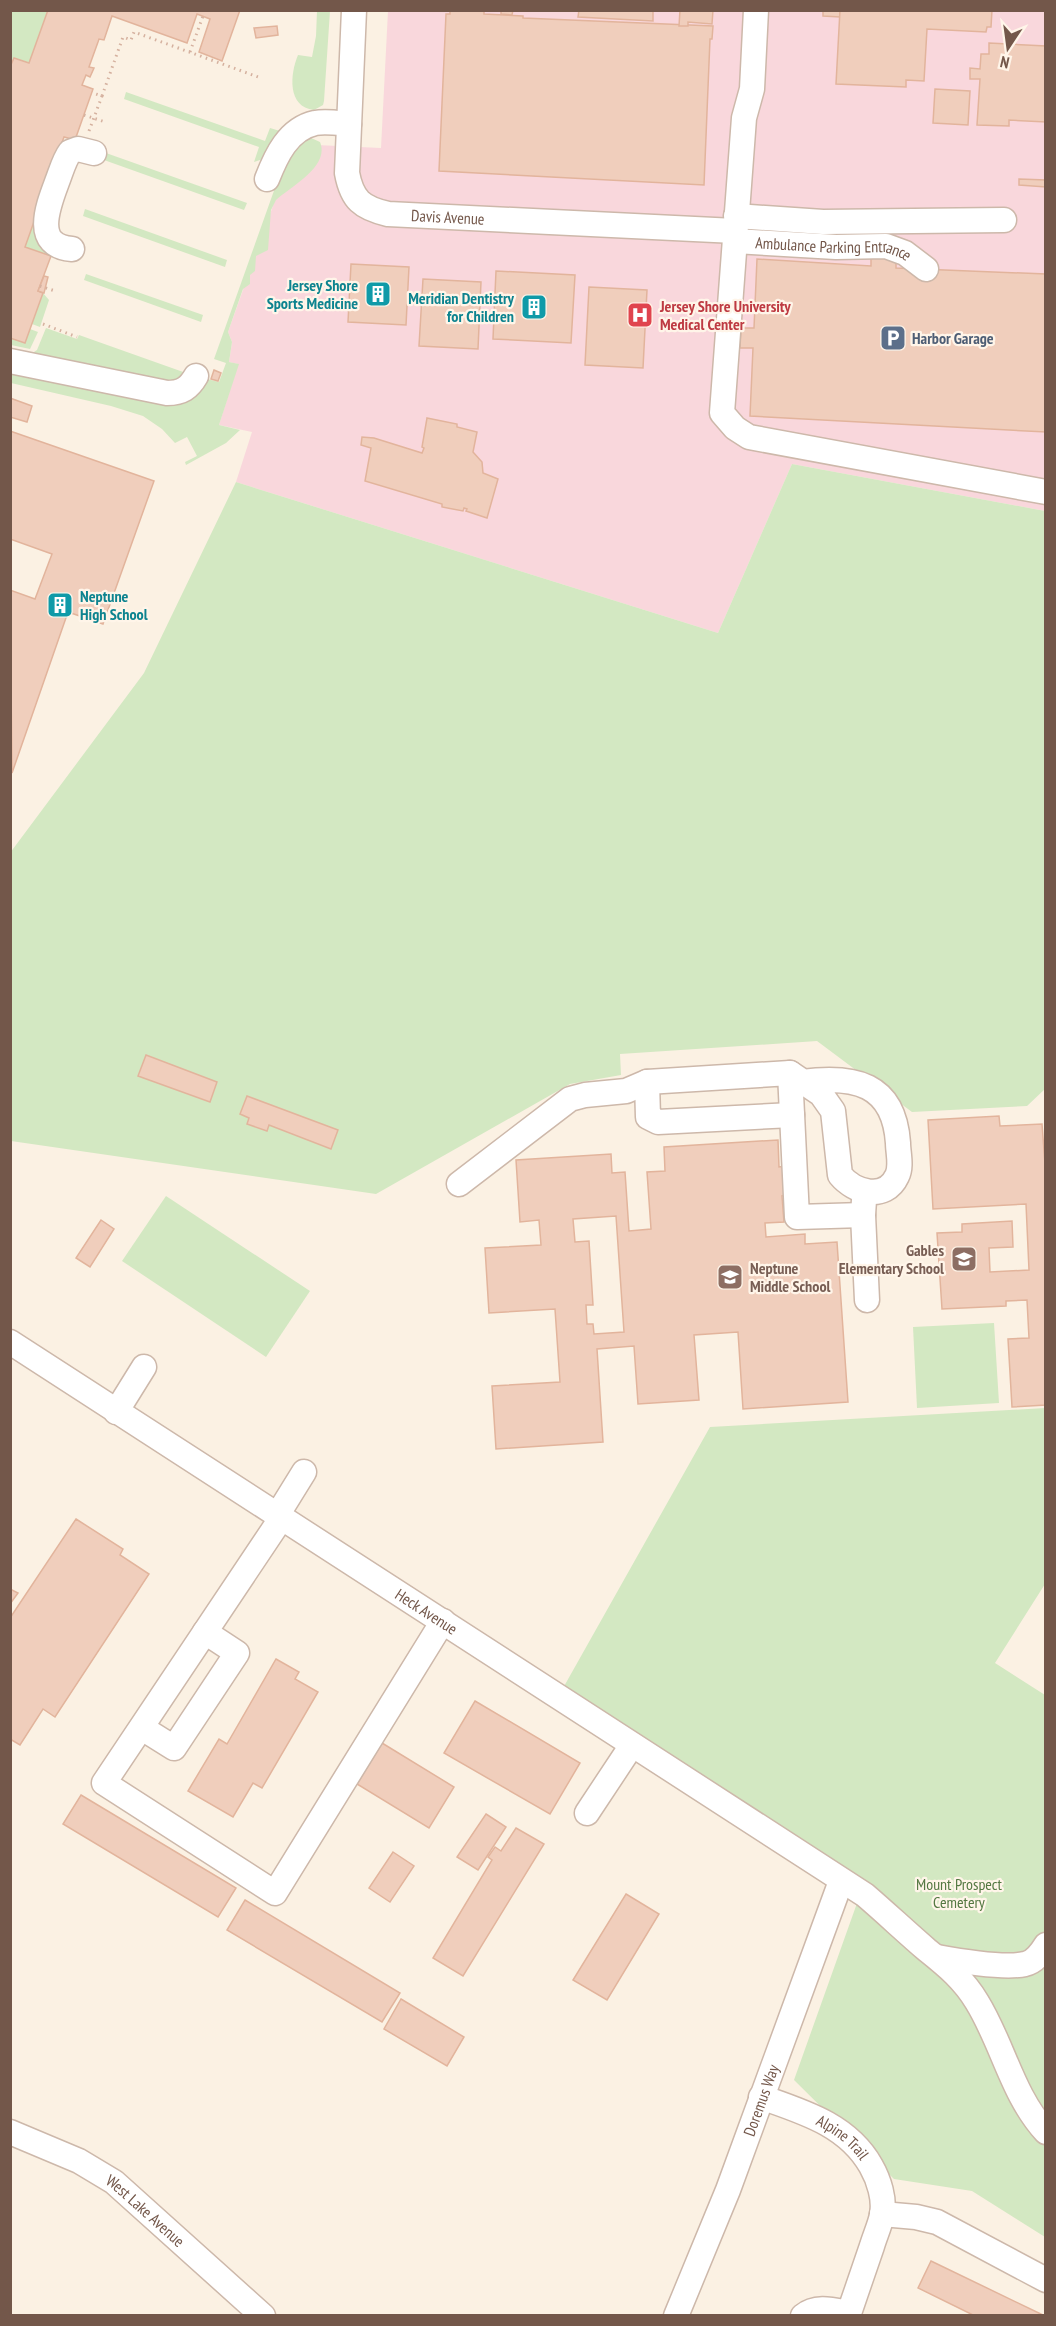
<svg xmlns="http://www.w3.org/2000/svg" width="1056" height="2326" font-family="'PT Sans Narrow',sans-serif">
<rect width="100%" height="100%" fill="#fbf1e3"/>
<!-- medical -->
<polygon fill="#f9d7dc" points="388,11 1045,11 1045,511 792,464 718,633 236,482 252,432 219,425 238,364 229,362 232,342 228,332 295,144 381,148"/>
<!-- green -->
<g fill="#d3e8c2">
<polygon points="11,11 48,11 29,63 14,58 11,67"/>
<path d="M317,11h13l-6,90 -1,4 -9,5c-27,-3 -24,-36 -16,-55l14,2 4,-21z"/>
<polygon points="126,92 265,141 270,128 280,131 263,159 254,162 259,147 124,99"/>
<path d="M309,137l11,5c10,24 -28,44 -44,58l-5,10 -3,40 -12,6 -1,15 -5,4v9l-7,5 -15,43 4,10 -3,20 10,2 -20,61 21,5 -14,13 -40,22 -1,-3 12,-6 -10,-19 -12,6 -13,-14 -19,-13 -32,-10 -100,-23v-11l161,33c17,-2 28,-10 35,-26l12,3 7,-19 -12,-4 72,-202z"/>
<polygon points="106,153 247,203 244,210 104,160"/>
<polygon points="85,209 227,260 225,267 83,216"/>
<polygon points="35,219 47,252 51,256 25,247"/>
<polygon points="86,274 203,315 201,322 84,280"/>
<polygon points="43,293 49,300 40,327 32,324"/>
<polygon points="46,328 77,339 79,335 186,373 176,383 31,354 37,350"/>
<polygon points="30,329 38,332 30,349 11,345 11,338"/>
<polygon points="792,464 1045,511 1046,1088 1027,1106 912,1112 817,1041 620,1054 621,1075 570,1084 376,1194 11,1141 10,853 144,673 236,482 718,633"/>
<polygon points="166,1196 310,1291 266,1357 122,1261"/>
<polygon points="994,1323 999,1403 917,1408 913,1327"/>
<polygon points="1045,1408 1045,1584 995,1663 1045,1695 1045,2237 972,2191 894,2179 794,2080 856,1906 857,1896 558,1697 710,1427"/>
</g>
<!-- building -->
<g fill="#f0cebc" stroke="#e2b49c" stroke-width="1.5" fill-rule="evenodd">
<polygon points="48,10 240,10 222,61 199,52 210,19 197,14 187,43 112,16 104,40 99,39 98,42 89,67 94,68 90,77 86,75 82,85 93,89 75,140 64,137 25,247 51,256 38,291 43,293 25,343 10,338 10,67 14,58 29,63"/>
<polygon points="450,10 484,11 484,14 523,16 523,18 713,26 712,39 710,39 704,185 439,171 446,14 450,14"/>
<polygon points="501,10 513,10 512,15 501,14"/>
<polygon points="579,10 653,10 653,21 578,17"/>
<polygon points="680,10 713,10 712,24 688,22 688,26 679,26"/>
<polygon points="823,10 840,10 840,17 823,16"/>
<polygon points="840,10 992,10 991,27 987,27 986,32 927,29 924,81 906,80 906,87 836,84"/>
<polygon points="277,26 278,35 256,38 254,28"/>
<polygon points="989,43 1046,46 1046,122 1009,120 1009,126 977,125 980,79 970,79 970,68 980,69 981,54 989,54"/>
<polygon points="935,89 970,91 968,125 933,123"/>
<polygon points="1019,179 1046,180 1046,187 1019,185"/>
<polygon points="871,256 896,257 896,268 1046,274 1046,432 750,416 753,348 740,348 741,328 754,328 757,259 871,266"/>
<polygon points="351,264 409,267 406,325 348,322"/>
<polygon points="496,271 575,275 571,343 493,339"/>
<polygon points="44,276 48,277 44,293 38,291"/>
<polygon points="423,279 481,282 478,349 419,346"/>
<polygon points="589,287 647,290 643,368 585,365"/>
<polygon points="214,370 221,373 218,381 211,379"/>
<polygon points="10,398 32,406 27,422 10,417"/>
<polygon points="427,418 457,424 457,427 477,432 473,452 482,462 483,473 498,479 487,518 466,511 467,509 464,508 463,511 442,507 442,504 365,481 371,448 361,445 362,437 374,438 422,453 424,448 422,447"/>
<polygon points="10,431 154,481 103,624 68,612 12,773 10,590 35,599 52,554 10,539"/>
<polygon points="146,1055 217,1082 210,1102 138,1076"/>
<polygon points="247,1096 338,1130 331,1149 269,1125 267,1131 247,1124 249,1118 240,1114"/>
<polygon points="999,1116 1000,1126 1042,1124 1046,1177 1046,1405 1012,1407 1008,1339 1029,1338 1027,1300 1006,1301 1006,1306 942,1309 937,1233 962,1232 962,1224 1012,1221 1013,1247 989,1248 990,1272 1029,1270 1026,1204 933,1209 928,1120"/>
<path d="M778,1140l1,27 8,-1 2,29 -7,1 2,26 -19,1 1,14 39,-3v10l32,-2 11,160 -105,7 -5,-77 -44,3 5,65 -61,4 -4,-58 -37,3 6,93 -107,7 -4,-63 68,-4 -5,-73 -66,4 -4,-65 56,-3 -2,-25 -19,2 -4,-62 95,-6 1,19 13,-1 4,59 22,-2 -4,-57 18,-1 -1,-24zM616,1216l8,116 -30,2 -1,-10h-6l-1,-19h7l-4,-64 -14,1 -2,-23z"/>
<polygon points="101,1220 114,1229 90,1267 76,1258"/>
<polygon points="76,1519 123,1549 120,1555 149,1574 55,1717 43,1709 20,1745 10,1739 10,1618"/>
<polygon points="10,1589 18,1593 10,1604"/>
<polygon points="276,1659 299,1672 295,1679 318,1692 262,1788 253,1783 233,1817 188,1791 219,1739 227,1744"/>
<polygon points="475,1701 580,1763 550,1814 444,1753"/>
<polygon points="382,1743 454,1787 429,1828 357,1784"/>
<polygon points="81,1795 236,1888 218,1917 63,1824"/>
<polygon points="486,1814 506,1827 478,1870 457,1857"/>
<polygon points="516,1828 544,1844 463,1976 433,1958 492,1860 488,1857 495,1847 501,1851"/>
<polygon points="393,1852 414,1866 390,1902 369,1888"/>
<polygon points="626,1894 659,1914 607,2000 573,1980"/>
<polygon points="245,1900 400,1993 382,2022 227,1930"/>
<polygon points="401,1999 464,2037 447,2066 384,2029"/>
<polygon points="931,2261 1045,2316 975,2316 918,2288"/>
</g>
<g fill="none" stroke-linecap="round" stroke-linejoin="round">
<!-- minor casing -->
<g stroke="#cdb8aa" stroke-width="27">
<g id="minor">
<path id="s1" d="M354,10l-7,163c5,27 15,35 41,41l347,17"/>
<polyline points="756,10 752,89 744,118 722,413 735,428 749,437 1046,492"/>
<path d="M267,179c9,-23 21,-50 48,-56 11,-2 23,0 34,1"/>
<polyline points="736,216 823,222 1004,220"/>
<path id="s2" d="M735,241l101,6 50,-1 19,7 21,16"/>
<path d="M72,249c-40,-3 -24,-43 -15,-67 4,-10 7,-22 13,-30l8,-3 16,4"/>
<path d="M10,361l157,32c15,0 22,-5 29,-17"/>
<path d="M790,1073l31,21 12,17 7,64c14,17 45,27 57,1 5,-10 1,-23 1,-33 -4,-60 -44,-68 -96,-61"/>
<polyline points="647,1082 648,1117 658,1122 792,1115"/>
<polyline points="459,1184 570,1099 585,1095 626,1091 647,1082 790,1073 797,1217 863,1215"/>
<polyline points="864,1200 863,1215 867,1300"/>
<path id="s3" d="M10,1342l855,553c21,18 41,37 62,55 20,16 37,30 50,52 26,42 35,93 69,130"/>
<polyline points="116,1412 144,1367"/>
<polyline points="278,1514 304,1472"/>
<polyline points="282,1517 104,1783 275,1893 443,1621"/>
<polyline points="142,1728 174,1748 237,1653 205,1632"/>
<polyline points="587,1813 632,1745"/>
<path d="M937,1957c22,4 67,12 88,7 10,-2 16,-11 21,-19"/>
<path id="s4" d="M761,2097c43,15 87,28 110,69 8,14 14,33 11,49 -2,10 -7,21 -10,31 -8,23 -16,46 -24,70"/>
<path id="s5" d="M10,2132l69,29 35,21 149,134"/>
<polyline points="882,2214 916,2217 937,2222 1046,2280"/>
<path id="s6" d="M676,2316l52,-126 113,-309"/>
<path d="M803,2316c13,-11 30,-6 46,-3"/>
</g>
</g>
<!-- path -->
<g stroke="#d5b19f" stroke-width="3" stroke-dasharray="1.5 4.5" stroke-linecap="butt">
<polyline points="190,52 203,16"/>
<polyline points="102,96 123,37 131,40 134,32 261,78"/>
<polyline points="84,115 105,122"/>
<polyline points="89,131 102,96 93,93"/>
<polyline points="40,286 55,291"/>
<polyline points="43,324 77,337"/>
</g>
<!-- minor -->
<use href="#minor" stroke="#fff" stroke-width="24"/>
</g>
<!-- icons -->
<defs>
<g id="building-square" transform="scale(1.35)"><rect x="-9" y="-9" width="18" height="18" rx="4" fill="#0f9aa8" stroke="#fff5e9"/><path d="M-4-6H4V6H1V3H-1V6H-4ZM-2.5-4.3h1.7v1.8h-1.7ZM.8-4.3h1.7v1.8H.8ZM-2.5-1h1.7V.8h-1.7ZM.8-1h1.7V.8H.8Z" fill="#fff"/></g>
<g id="hospital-square" transform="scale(1.35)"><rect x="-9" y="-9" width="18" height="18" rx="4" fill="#e0444e" stroke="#fff5e9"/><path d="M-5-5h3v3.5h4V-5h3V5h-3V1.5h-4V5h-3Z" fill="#fff"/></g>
<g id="parking-square" transform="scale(1.35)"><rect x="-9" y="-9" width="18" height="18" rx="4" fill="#5c6f8a" stroke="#fff5e9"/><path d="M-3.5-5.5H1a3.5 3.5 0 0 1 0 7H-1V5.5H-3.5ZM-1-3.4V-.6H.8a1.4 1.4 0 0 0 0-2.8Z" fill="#fff"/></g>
<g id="school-square" transform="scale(1.35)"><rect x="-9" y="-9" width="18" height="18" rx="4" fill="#8d6e63" stroke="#fff5e9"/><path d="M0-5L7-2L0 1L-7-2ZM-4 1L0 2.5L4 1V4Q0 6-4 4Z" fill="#fff"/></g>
</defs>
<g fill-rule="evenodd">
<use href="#building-square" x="378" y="294"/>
<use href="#building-square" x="534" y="307"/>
<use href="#hospital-square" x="640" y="315"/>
<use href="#parking-square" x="893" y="338"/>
<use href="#building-square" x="60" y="605"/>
<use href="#school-square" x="964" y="1259"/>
<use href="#school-square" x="730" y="1277"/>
</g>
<g text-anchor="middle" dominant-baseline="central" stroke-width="4.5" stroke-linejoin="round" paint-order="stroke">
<!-- street labels -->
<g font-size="16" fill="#73574a" stroke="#fff5e9">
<text stroke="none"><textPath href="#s1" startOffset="286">Davis Avenue</textPath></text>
<text stroke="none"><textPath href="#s2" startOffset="99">Ambulance Parking Entrance</textPath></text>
<text stroke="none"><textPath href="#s3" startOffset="496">Heck Avenue</textPath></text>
<text stroke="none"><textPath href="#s6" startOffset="232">Doremus Way</textPath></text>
<text stroke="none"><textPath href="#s4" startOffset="92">Alpine Trail</textPath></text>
<text stroke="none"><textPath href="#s5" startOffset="158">West Lake Avenue</textPath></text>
</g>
<!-- culture labels -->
<g font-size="16" font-weight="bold" fill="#0d838f" stroke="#fff5e9" text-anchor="end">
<text x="358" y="285">Jersey Shore<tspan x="358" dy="18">Sports Medicine</tspan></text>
<text x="514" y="298">Meridian Dentistry<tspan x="514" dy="18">for Children</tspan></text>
<text x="80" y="596" text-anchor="start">Neptune<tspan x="80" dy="18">High School</tspan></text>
</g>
<!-- health labels -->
<g font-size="16" font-weight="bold" fill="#be3a42" stroke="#fff5e9" text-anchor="start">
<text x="660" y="306">Jersey Shore University<tspan x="660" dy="18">Medical Center</tspan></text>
</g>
<!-- service labels -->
<g font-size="16" font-weight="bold" fill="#4e5e75" stroke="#fff5e9" text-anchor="start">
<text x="912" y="338">Harbor Garage</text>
</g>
<!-- education labels -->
<g font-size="16" font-weight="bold" fill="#785e54" stroke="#fff5e9" text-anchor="end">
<text x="944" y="1250">Gables<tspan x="944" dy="18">Elementary School</tspan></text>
<text x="750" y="1268" text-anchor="start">Neptune<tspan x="750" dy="18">Middle School</tspan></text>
</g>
<!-- park labels -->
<g font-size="16" fill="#547842" stroke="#fff5e9">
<text x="959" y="1884">Mount Prospect<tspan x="959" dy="18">Cemetery</tspan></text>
</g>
</g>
<!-- border -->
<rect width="1056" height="2326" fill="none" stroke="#73574a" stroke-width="24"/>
<!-- north arrow -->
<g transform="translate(1008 48) rotate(193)" stroke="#fff5e9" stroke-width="4.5" paint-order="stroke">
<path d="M0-4.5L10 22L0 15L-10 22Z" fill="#73574a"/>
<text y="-9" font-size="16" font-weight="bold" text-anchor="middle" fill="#73574a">N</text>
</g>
</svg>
